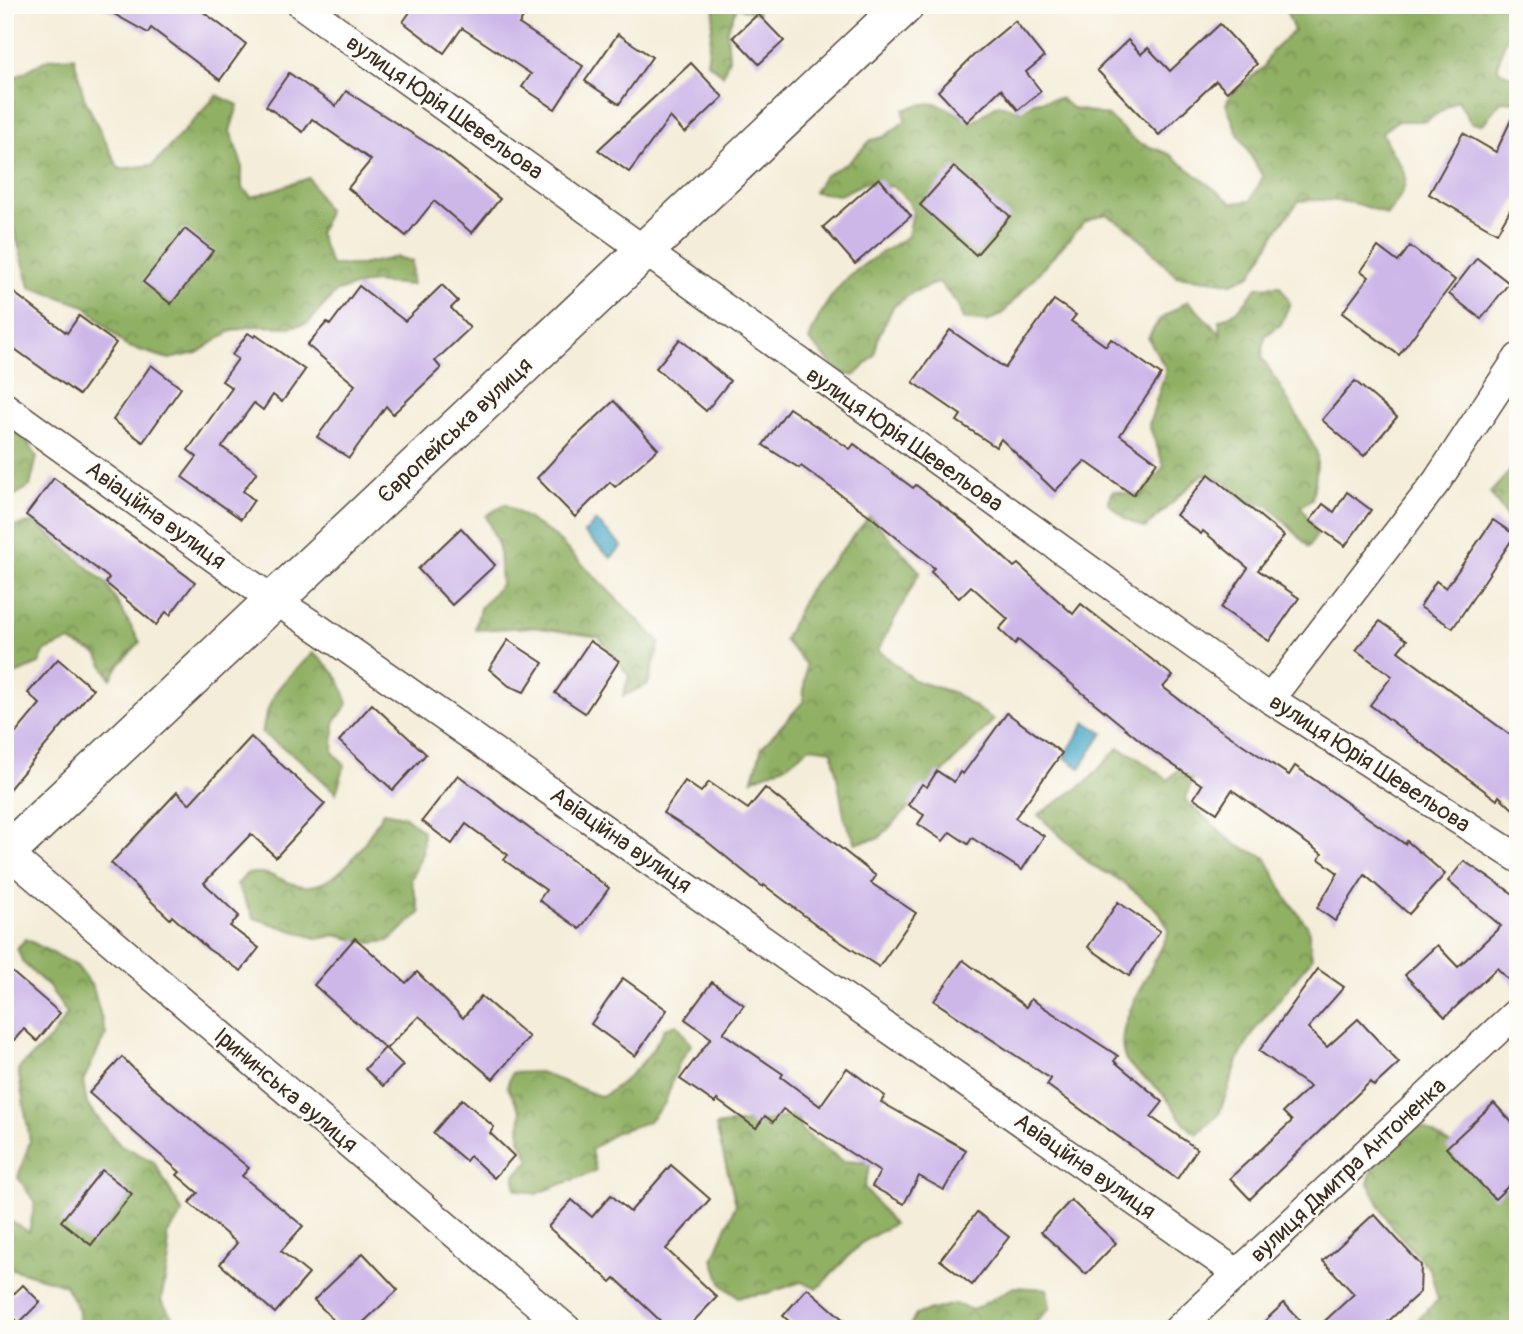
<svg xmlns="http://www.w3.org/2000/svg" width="1523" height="1334" font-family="Pangolin,sans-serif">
<defs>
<pattern id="forest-crowns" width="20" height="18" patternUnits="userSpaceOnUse" patternTransform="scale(1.75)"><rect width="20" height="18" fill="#90b064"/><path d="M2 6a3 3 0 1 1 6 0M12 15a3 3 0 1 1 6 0" fill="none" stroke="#778f52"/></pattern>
</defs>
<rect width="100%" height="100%" fill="#fdfcf7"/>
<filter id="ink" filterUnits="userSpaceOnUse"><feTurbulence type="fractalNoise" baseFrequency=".0143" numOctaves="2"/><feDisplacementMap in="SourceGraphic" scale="14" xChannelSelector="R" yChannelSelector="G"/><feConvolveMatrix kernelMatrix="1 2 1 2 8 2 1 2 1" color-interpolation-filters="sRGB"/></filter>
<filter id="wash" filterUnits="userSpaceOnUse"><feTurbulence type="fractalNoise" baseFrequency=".00686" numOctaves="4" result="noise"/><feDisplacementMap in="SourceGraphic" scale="28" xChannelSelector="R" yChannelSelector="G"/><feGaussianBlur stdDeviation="1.57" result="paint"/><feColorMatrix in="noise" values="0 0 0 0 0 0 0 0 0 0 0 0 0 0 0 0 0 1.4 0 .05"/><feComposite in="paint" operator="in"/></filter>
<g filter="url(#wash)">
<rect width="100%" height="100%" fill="#f4edd9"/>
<!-- forest -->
<g fill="url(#forest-crowns)" stroke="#666d41" stroke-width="2">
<polygon points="715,5 758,5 758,14 737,7 727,30 729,58 723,75 707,62"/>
<path d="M1284,5h219l10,10c-2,20 -15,35 -15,55l12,6 8,-1v27l-17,-1 -18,23 -12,-1 -13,-23 -32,21h-29l-15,11c15,40 41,38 5,83 -30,-14 -55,-17 -88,-14l-20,26 -28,48 -19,8 -56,-7 -45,-46 -25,-16 -22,8 -81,91 -16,9 -24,-3 -6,-16 -18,-21 -26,10 -20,15 -14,28 -5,21 -20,20 -15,-4 -30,-32c21,-58 50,-73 99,-104l5,-24 -5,-11 -14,-14 -30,-4 -24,12 -26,-3 10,-16 25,-14 22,-22 13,-3 21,-16 -1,-11c31,-14 42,-4 67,13l27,-19 24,7 12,-9 26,-4 12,10 36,8 29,26 32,12 63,49 18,-2 13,-24 -25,-43 -12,-30 5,-10 33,-27 7,-15 23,-21z"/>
<polygon points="74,57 84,98 119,169 153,165 217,95 238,105 230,131 242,165 242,188 252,197 309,178 328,212 319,234 331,265 361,265 397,257 412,261 412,285 372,282 337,291 308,323 290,327 251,326 229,332 197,353 169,359 126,346 85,306 30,287 14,230 5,224 5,83 48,59"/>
<path d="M1280,286l10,17 -9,21 -16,12 -3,22c7,9 54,89 55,96 1,14 -3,31 -5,45l-11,7 16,29 -8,12 -40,-41 -26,-6 -17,-18 -23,-8 -58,54 -19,-9 -18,-16 5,-12 27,5 24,-30 -15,-41 17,-56 -18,-31 11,-18 29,-19 33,34 -2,-15c19,-6 27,-18 38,-33z"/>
<polygon points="7,426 27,441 37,457 30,486 5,501"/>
<polygon points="1518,462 1518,628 1509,609 1512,574 1510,521 1490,493"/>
<polygon points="505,504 553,535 660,642 648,684 623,696 629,676 599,637 533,627 475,630 480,608 501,585 499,547 486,516"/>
<polygon points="870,516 920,572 878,650 914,680 954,693 994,720 879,838 856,843 845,820 832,750 810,747 787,765 753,779 762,747 803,702 806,664 784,640 809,589"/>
<polygon points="35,522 106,583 140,642 118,666 111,679 97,654 69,641 45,651 39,664 5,678 5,528"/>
<path d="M313,653c20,16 30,27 34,52l-13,18 -1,29 12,13 -9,28 -33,-31 -41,-29c8,-44 20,-50 51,-80z"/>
<path d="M1118,748l15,7 35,25 27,-27 2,15 -12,32 51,45 29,12 21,40 22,30 4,31 -58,73 -15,27 -20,56 -22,20c-18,-11 -21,-27 -35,-41 -10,-11 -28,-20 -36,-33 -18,-35 34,-97 43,-131l-10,-17 -21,-18 -23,-17 -24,-12 -53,-50 50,-34z"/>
<path d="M383,812l21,4 19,15 -1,23 -11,26 9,33 -31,28 -20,2 -34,-8 -17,4 -64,-21 -17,-33 9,-11c25,-4 29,5 51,11 40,10 71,-46 86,-73z"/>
<polygon points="26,939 77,966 93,988 106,1034 83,1081 87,1105 119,1144 154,1162 183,1213 167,1235 169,1258 161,1301 181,1329 77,1329 79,1311 65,1285 5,1267 5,1217 29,1232 35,1203 18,1177 30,1141 18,1069 50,1039 67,1014 49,987 23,963 17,948"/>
<path d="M677,1024l14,21 -13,20 -13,38 -17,19 -32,10 -25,18 5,21 -60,23 -20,-5 -1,-14 15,-15 -10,-21 1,-27 -14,-26 5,-13 27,-1 63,25c28,-19 48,-38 63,-69z"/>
<path d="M796,1114l6,17 41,30 28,2 -7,24 29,37 -33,20 -42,44 -17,-6 -33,11 -30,4 -16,-12 -9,-26 23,-55 -20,-78c27,-5 54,-3 80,-12z"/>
<polygon points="1405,1127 1424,1128 1518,1185 1518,1329 1408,1329 1438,1300 1430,1269 1390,1225 1368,1183 1376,1156"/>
<polygon points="1014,1287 1047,1289 1050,1308 1029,1329 908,1329 916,1314 954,1304 973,1310"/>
</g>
<!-- water -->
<g fill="#49a7c8" stroke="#426873" stroke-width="2">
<polygon points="596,521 622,546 611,558 584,533"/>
<polygon points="1086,722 1103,733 1080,768 1064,757"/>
</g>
<g id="blocks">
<!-- building -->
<g fill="#cdb7e9">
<polygon points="98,5 194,5 246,44 220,80 151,28 148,33"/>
<polygon points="415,5 532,5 519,24 583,66 555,109 522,87 531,74 462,28 444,53 403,22"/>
<polygon points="758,14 784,41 759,64 733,37"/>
<polygon points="1015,21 1044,57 1026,72 1041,91 1018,110 1001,89 967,122 938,91 974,55"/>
<polygon points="1220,24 1257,64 1227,92 1216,81 1159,135 1097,70 1128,40 1141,54 1148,48 1170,71"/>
<polygon points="618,34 652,57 619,104 585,81"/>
<polygon points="691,63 723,97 685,133 670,117 629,172 598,150"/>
<polygon points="289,73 336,106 346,91 444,154 500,199 472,233 434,201 406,236 348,188 371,160 312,119 303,132 266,106"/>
<polygon points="1518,105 1518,196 1497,233 1429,194 1463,133 1496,152"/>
<polygon points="954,167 1010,216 976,255 920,205"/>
<polygon points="879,178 911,216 855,264 823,227"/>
<polygon points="185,229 213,251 171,304 143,282"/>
<polygon points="1410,246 1455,280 1399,355 1342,313 1369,277 1361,271 1378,247 1398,262"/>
<polygon points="1477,258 1509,283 1481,319 1449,294"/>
<polygon points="442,285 458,301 451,308 470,328 435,361 441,368 393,414 386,406 349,458 317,437 355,385 307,345 327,322 330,325 359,286 405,321"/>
<polygon points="5,286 67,333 79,316 116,343 79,395 5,342"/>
<polygon points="1054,300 1076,315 1071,321 1106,346 1111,339 1161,375 1120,435 1157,462 1133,495 1085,461 1055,491 1001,439 996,447 957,421 961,415 913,382 950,330 1005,368"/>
<polygon points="248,333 254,337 256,335 305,370 282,402 273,395 263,410 254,403 222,447 257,472 243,491 254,500 241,519 182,477 197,457 188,450 232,388 222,381 238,359 232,355"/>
<polygon points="680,339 730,381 706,411 656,368"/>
<polygon points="151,365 181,388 143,442 113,420"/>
<polygon points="1355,381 1397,417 1364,456 1322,420"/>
<polygon points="614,401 658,449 615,487 610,482 575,517 537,478 571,441"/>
<polygon points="789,408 850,449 854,444 913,488 916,485 972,528 1014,567 1018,564 1073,614 1081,604 1173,676 1163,687 1210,723 1289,775 1295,766 1405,844 1407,841 1445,874 1409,914 1365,875 1335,921 1317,908 1338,873 1319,859 1322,854 1232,790 1217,813 1194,798 1202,785 1153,751 1018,640 1015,644 999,629 1008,619 971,586 959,598 931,572 934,568 870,516 801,466 799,468 763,445"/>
<polygon points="1209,474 1284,536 1258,570 1299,598 1269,641 1221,608 1248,568 1203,531 1201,534 1176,515"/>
<polygon points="54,478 195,582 170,615 166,612 156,625 106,583 109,578 26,515"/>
<polygon points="1347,492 1371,510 1345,546 1310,521 1323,504 1334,512"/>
<polygon points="1493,520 1515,535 1453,628 1420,607 1436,581 1446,588"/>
<polygon points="461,528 495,565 452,605 418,569"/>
<polygon points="1380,621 1407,640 1398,651 1518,741 1518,814 1499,796 1497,800 1370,705 1392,676 1356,650"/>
<polygon points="508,640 543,663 524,692 509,686 489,669"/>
<polygon points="590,641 619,661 585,713 555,693"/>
<polygon points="58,659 93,689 5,794 5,746 40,704 28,693"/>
<polygon points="372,704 426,754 393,790 339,741"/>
<polygon points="1007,713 1062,753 1015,818 1044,836 1022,870 972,838 968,844 950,832 943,841 918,824 924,815 908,805 922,784 927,787 937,771 954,782 960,772 963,774"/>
<polygon points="251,737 325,804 276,857 251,834 204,883 239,916 230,926 259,948 241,971 208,949 172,916 170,919 111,863 177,792 189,804"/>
<polygon points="458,775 609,888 580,929 539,900 546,890 504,860 508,855 466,824 452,844 422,821"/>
<polygon points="685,781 701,792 709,782 748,809 765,788 876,876 871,883 916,913 879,967 830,935 764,885 763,887 704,839 663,813"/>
<polygon points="1464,861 1518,897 1518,990 1497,968 1445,1017 1405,975 1437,945 1458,967 1501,926 1448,881"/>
<polygon points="1118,902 1160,931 1129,976 1088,947"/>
<polygon points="355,938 406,983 417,972 463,1018 481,996 529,1037 493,1079 419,1016 386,1049 403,1065 383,1086 365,1069 385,1048 314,985"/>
<polygon points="963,960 1026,1007 1031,999 1118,1056 1114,1061 1163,1102 1151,1117 1197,1149 1177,1179 1047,1085 1051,1079 934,1001"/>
<polygon points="5,966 60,1013 37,1041 24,1029 5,1050"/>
<polygon points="1318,969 1344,987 1308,1028 1327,1047 1358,1019 1399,1063 1374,1086 1370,1082 1250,1199 1230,1178 1292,1121 1283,1112 1310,1087 1259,1051"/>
<polygon points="623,978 667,1010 635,1056 591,1024"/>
<polygon points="712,982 744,1005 723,1033 783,1074 781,1077 820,1106 847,1068 885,1096 881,1102 966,1150 944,1190 919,1176 904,1204 872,1186 880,1172 783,1109 773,1122 765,1116 756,1128 717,1100 715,1103 680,1079 711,1038 685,1019"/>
<polygon points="122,1057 151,1086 249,1168 242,1176 303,1226 281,1251 309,1274 275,1313 220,1264 237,1243 189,1203 198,1193 177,1175 180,1172 89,1093"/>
<polygon points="462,1099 494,1127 490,1133 514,1156 494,1178 470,1156 466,1161 433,1133"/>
<polygon points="1494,1103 1518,1129 1518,1177 1495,1199 1446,1148"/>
<polygon points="671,1165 710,1199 666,1249 717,1297 686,1329 669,1329 615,1278 611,1282 548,1227 572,1200 592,1217 611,1195 630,1212"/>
<polygon points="102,1170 132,1194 91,1245 61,1221"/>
<polygon points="1071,1200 1116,1243 1086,1274 1041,1232"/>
<polygon points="977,1212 1009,1237 972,1285 940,1260"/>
<polygon points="1374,1214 1421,1265 1420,1292 1380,1329 1316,1329 1354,1294 1323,1261"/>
<polygon points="363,1253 398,1290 356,1329 342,1329 314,1300"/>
<polygon points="23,1285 40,1302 19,1323 5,1309 5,1302"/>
<polygon points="807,1288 829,1307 854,1329 798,1329 783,1316"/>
<polygon points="1284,1303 1308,1329 1256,1329"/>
</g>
</g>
</g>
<g filter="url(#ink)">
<use href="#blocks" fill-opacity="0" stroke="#57473a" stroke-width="2"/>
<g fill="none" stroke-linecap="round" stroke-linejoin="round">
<!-- minor casing -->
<g stroke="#57473a" stroke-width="31">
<g id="minor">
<polyline points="302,5 1270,699 1518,858"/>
<polyline points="5,407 256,588 319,629 1237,1273"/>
<polyline points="1270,699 1437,481 1518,358"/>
<polyline points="5,851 567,1329"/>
<polyline points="1178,1329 1518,1011"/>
</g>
</g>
<!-- secondary casing -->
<g stroke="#57473a" stroke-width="41">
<polyline id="secondary" points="5,854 905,5"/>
</g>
<!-- minor -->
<use href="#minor" stroke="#fff" stroke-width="28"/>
<!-- secondary -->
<use href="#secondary" stroke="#fff" stroke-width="38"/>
</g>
</g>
<g text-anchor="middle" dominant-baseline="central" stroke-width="5" stroke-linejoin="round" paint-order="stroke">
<!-- street labels -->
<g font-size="23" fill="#3b2a1e" stroke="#fdfcf7">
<text transform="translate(445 107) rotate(35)">вулиця Юрія Шевельова</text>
<text transform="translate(455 430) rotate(-43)">Європейська вулиця</text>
<text transform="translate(905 439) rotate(35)">вулиця Юрія Шевельова</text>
<text transform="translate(156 515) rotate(36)">Авіаційна вулиця</text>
<text transform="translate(1370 763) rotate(33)">вулиця Юрія Шевельова</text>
<text transform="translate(621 840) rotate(35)">Авіаційна вулиця</text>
<text transform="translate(286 1090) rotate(40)">Ірининська вулиця</text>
<text transform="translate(1085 1166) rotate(35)">Авіаційна вулиця</text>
<text transform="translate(1348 1170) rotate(-43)">вулиця Дмитра Антоненка</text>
</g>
</g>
<!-- margin -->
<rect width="1523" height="1334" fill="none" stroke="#fdfcf7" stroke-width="28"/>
</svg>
